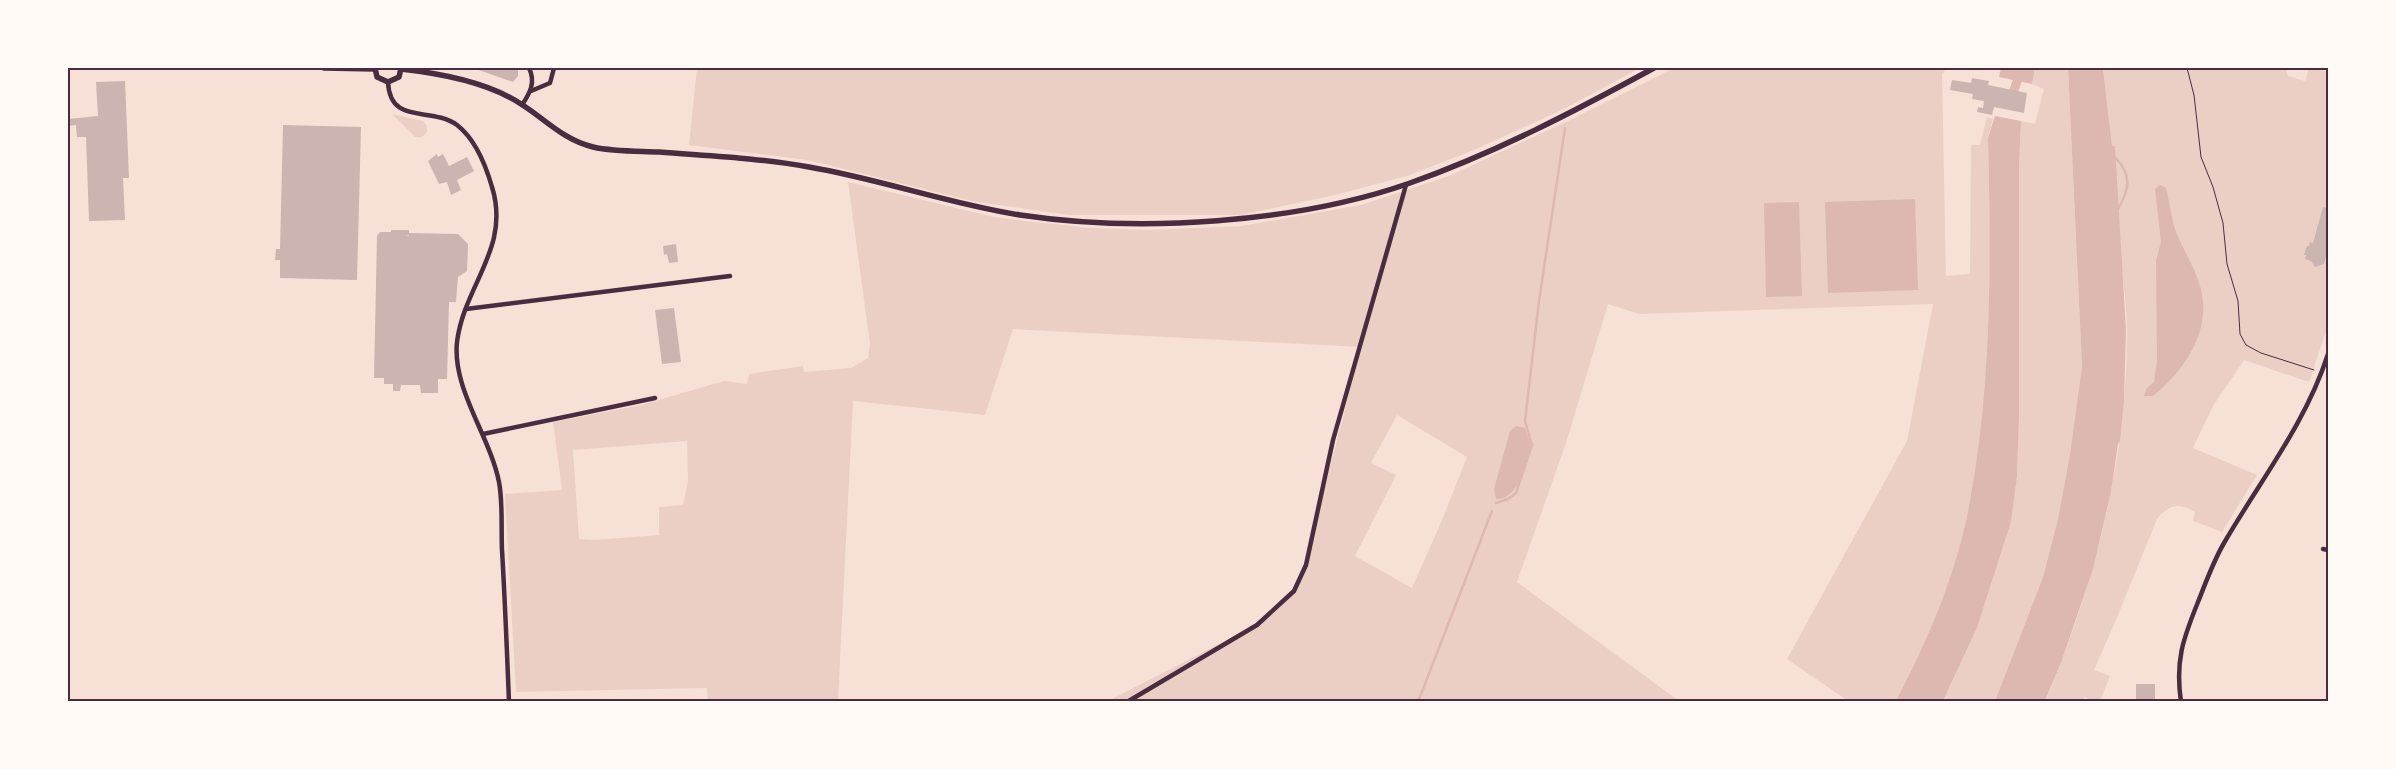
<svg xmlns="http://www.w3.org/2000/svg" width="2396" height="769" font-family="Poppins,sans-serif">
<rect width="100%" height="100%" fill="#f7e1d7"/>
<!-- green -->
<g fill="#ebcfc5" fill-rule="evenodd">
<polygon points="697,68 1640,68 1562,110 1474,150 1407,176 1335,195 1240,215 1069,215 976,202 808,160 689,145"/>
<path d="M1674,68h273l-5,6 4,202 24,-2 1,-129h9l7,-28 6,2 -5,19c3,125 4,250 -20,373 -13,66 -40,132 -72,190h-48l-61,-42 120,-218 26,-137 -294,10 -31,-10 -42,139 -49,139 162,119h-571l144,-74 39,-33 14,-29 56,-218 -348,-18 -28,86 -132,-14 -15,300h-130l-1,-13 -191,4 -11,-198 57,-4 -9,-68 88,-17 83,-24 23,3 2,-10 54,-8 1,6 47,-4 17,-10 2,-14 -22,-162 146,35 32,4 65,7 56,2 94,-4 120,-21 88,-29 121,-56zM1397,415l70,42 -25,63 -30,68 -57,-32 41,-81 -25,-12zM687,441l1,40 -5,24 -24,2v28l-64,5 -16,-1 -6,-89z"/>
<polygon points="2035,68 2068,68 2082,366 2070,454 2058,519 2043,577 1995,701 1943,702 1977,628 2011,522 2017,477 2019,418 2019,167 2021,121 2035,124 2044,89 2032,84"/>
<path d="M2103,68h183l2,8 17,5 4,-13 19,3v255l-19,56 -65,-22 -31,46 -20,42 64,27 -35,57 -29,-11 2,-9c-17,-10 -26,-7 -38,7l-41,101 -22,50 16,6 -10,25h-7l-8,-4 -3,4 -37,1c50,-119 82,-242 82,-370 0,-28 -5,-56 -7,-83 -3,-34 -4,-69 -5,-102l-3,-1z"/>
<polygon points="392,114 423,121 427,126 427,132 422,137 415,137"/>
</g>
<!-- water -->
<g fill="#dcb8b0">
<polygon points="2001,68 2035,68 2032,84 1999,77"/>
<polygon points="2068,68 2103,68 2112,146 2115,146 2126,330 2124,401 2120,441 2118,444 2111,492 2093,569 2062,660 2045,701 1995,701 2043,577 2058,519 2070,454 2082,366"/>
<path d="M1995,116l26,5 -2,46v251l-2,59 -6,45 -34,106 -34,73h-47c31,-59 59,-124 72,-190 24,-123 23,-248 20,-373z"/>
<path d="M2160,185l6,3c3,13 5,26 8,38 7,21 20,39 26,60 13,43 -15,84 -47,110h-9l3,-8 7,-6 3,-21 -1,-100 5,-19 -6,-53z"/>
<polygon points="1915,199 1918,290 1828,293 1825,202"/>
<polygon points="1799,202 1802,296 1766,297 1764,203"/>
<path d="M1516,426l9,2c1,5 4,10 5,15 2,16 -14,59 -34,56l-2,-10 16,-58z"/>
</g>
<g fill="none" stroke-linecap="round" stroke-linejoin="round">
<!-- stream -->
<g stroke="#dcb8b0" stroke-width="2.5">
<path d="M2115,157c17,18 15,31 3,52"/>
<polyline points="1496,503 1508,499 1516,493 1532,445 1525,421 1539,301 1565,128"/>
<polyline points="1418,702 1492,511"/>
</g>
<!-- canal -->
<polyline stroke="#dcb8b0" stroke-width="9" points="2014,90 2022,68"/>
</g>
<!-- building -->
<g fill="#ccb4b1">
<polygon points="473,68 518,68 518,76 513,82"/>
<polygon points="1972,78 1989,81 1988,85 2027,93 2024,113 1994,107 1992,115 1977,112 1978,107 1983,108 1984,101 1972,99 1973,94 1950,90 1952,80 1971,83"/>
<polygon points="125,81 129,178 123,178 125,220 89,221 86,137 77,137 76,125 68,126 68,119 98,116 96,82"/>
<polygon points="283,125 361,127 357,280 280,278 280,260 275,260 276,249 280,249"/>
<polygon points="437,154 438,157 443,154 449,166 467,157 474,171 457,180 461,190 451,195 447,182 439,184 428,161"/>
<polygon points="2323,207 2328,208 2328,249 2324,264 2315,267 2311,261 2305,259 2306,255 2304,255 2307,246 2309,246 2310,242 2313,243"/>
<polygon points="391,230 409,230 409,235 406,236 409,236 409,233 458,234 468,244 467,271 458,277 456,302 449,302 447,379 438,379 438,393 421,393 420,385 401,385 400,391 393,391 393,384 384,384 384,378 374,378 377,236 380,232 391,232 391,236"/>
<polygon points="676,244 678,262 669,263 667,254 664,255 663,246"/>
<polygon points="674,308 681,362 662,364 655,310"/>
<rect x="2136" y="684" width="19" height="18"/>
</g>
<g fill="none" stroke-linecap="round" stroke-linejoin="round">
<!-- path -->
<polyline stroke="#4a2c40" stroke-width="1" points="2187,68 2194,95 2201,157 2213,187 2223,223 2227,264 2238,301 2240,334 2246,345 2261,353 2314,370"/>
<!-- minor -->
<g stroke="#4a2c40" stroke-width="4.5">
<path d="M388,82c2,44 43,24 69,43 18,14 29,41 35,62 19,61 -28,98 -35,155 -5,47 33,94 42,140 4,21 2,46 3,68 3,51 5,101 7,152"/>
<polyline points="531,91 550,83 554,68"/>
<path d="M522,105c8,-12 14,-23 7,-37"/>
<polyline points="466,309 730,276"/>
<polyline points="483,434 655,398"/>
<polyline points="2323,549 2328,550"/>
<polyline points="1127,702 1257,625 1294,591 1306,565 1333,440 1406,185"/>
<path d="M2181,702c-6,-41 2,-63 17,-100 8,-20 15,-40 26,-59 36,-62 82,-120 104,-189"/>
</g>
<!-- secondary -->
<g stroke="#4a2c40" stroke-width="5.5">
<polyline points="324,68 375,69"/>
<polyline points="375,68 377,77 388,82 399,77 401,68"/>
<path d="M401,69c36,4 76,11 108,28 30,15 50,42 84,50 22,5 44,4 66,5 50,4 101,6 150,15 71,12 140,37 211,48 120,18 276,8 390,-32 85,-30 165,-72 244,-115"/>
</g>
</g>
<!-- border -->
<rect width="2396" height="769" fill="none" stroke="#fffaf5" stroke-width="138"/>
<rect x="69" y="69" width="2258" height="631" fill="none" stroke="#4a2c40" stroke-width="2"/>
</svg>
